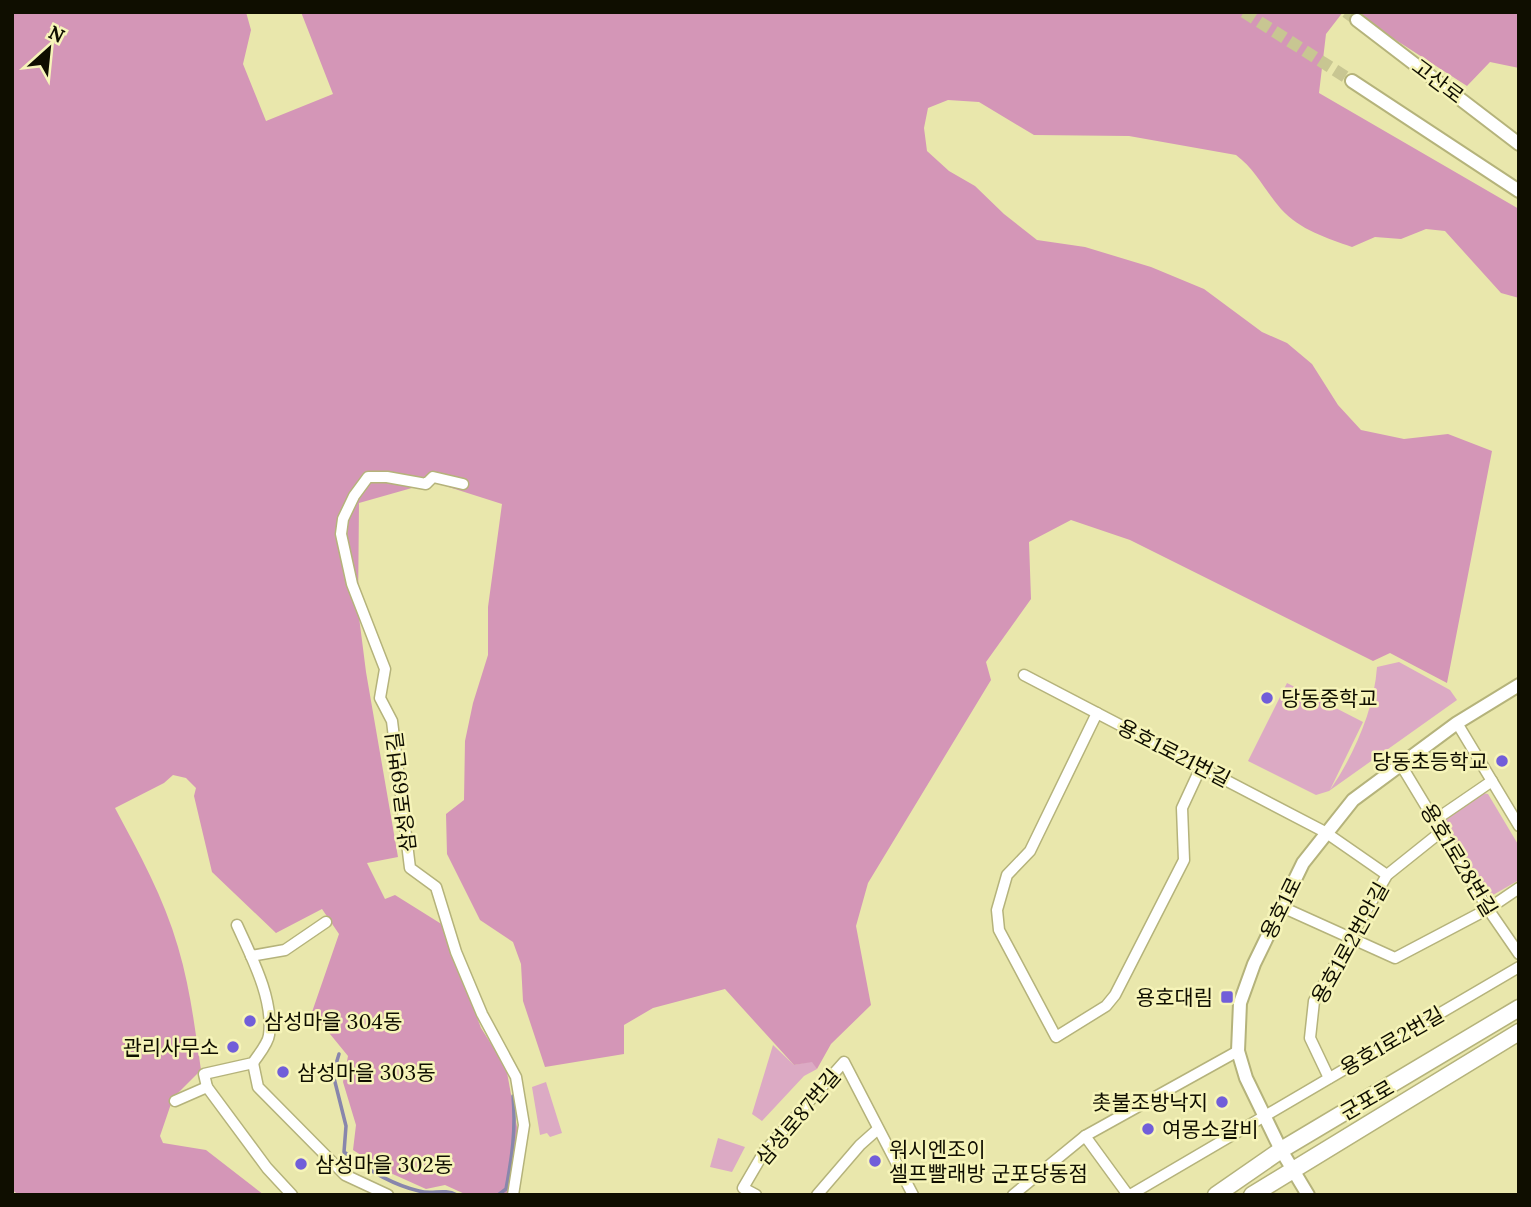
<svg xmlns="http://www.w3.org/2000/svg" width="1531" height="1207" font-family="Lora,'Noto Sans KR',serif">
<rect width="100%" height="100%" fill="#e9e7ac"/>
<!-- green -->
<g fill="#dcaac4">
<path d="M1399,662l51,28 7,10 -128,91 -13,4 -68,-34 39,-78 76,39 -33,68c24,-35 44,-80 47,-123z"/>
<polygon points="1483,793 1488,794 1519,846 1519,880 1493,895 1486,894 1443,821 1444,817"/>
<polygon points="773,1045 794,1065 813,1061 817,1069 804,1076 762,1121 752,1114"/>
<polygon points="546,1082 562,1133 550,1137 547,1133 540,1135 532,1087"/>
<polygon points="718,1138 745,1147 732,1172 710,1167"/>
</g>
<!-- forest -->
<g fill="#d496b7">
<path d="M12,12h234l5,18 -8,34 23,57 67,-27 -32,-82h1042l-17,22 -7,59 200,116v89l-18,-5 -56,-62 -19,-2 -25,10 -26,-2 -23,10c-25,-9 -52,-17 -71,-38 -16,-18 -25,-39 -45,-54l-107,-19 -95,-1 -55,-33 -31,-2 -20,8 -4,20 3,23 22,20 26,15 29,28 33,26 48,7 66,20 53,22 58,43 25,11 25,21 26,41 23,25 43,9 44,-5 44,17 -45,232 -57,-30 -17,8 -243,-121 -59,-20 -42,22 2,57 -45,63 5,18 -123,203 -12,43 15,79 -40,39 -14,25 -5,-7 -18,3 -69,-76 -72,19 -29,17v29l-79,13 -22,-66 -2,-37 -8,-22 -33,-22 -33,-66 -1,-40 18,-14 1,-59 8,-38 15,-48v-48l14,-103 -69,-22 -74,21 -1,106 8,63 32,185 -31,6 18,36 10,-4 48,30 38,103 25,39 13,71 -10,57h-42l-22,-10 -19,4 -40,-18 -33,-21 3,-25 -13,-43 5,-26 -36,-44 27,-78 -17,-25 -46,24 -64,-61 -18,-76 2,-8 -10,-10 -13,-3 -9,8 -49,25c24,45 49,90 63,139 12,40 17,82 23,123l-28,28 -13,38 3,7 43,7 58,45h-245l-7,-5z"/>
<polygon points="1359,12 1519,12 1519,68 1490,62 1467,86 1371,24"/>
</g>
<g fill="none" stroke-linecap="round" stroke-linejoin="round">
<!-- stream -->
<g stroke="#8886ac" stroke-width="3.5">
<path d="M339,1054l-6,20 13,52 -2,26c21,16 49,33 75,39 14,4 24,-3 38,4"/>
<path d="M498,1195l8,-6c6,-32 10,-60 7,-93"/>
</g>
<!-- tertiary-tunnel -->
<g stroke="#c8c692" stroke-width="12" stroke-dasharray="12 6" stroke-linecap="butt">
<polyline points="1244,12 1352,81"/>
<polyline points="1346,12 1357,20"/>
</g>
<!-- minor casing -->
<g stroke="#b5b37b" stroke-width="13">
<g id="minor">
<polyline points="463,484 433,477 426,484 387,477 368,477 354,496 343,519 341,534 352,584 385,669 380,698 392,721 410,868 436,887 456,952 482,1014 516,1077 524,1125 513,1195"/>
<polyline points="1024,675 1325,832 1387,875"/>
<polyline points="1097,713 1030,851 1007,875 997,910 999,930 1056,1037 1106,1006 1115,995 1184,860 1182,808 1201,767"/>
<polyline points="1457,723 1519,826"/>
<polyline points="1401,765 1488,909 1519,954"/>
<polyline points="1435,820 1492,781"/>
<polyline points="1282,907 1395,958 1488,909 1519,888"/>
<polyline points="251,956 285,950 326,922"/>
<polyline points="253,1063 258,1087 345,1175 388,1195"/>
<polyline points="1329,1078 1310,1038 1314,1001 1387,875 1442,831"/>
<path d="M207,1087l-3,-13 49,-11c5,-8 15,-19 16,-28 5,-36 -18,-79 -32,-110"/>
<polyline points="175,1101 207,1087 267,1168 292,1195"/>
<polyline points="1085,1136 1128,1195"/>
<polyline points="756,1195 743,1188 764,1152 844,1062 913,1195"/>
<polyline points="817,1195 860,1145 878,1129"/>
<polyline points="1013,1195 1085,1136 1238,1051"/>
<polyline points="1130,1195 1519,967"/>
</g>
</g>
<!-- tertiary casing -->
<g stroke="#b5b37b" stroke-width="16">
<g id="tertiary">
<polyline points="1357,20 1519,144"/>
<polyline points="1352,81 1519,191"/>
<polyline points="1308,1195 1281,1150 1246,1078 1238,1051 1240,1003 1254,964 1303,863 1353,800 1457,723 1519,685"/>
</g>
</g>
<!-- primary casing -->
<g stroke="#b5b37b" stroke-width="19">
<g id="primary">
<polyline points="1216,1195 1281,1150 1519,1008"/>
<polyline points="1252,1195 1519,1032"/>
</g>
</g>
<!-- minor -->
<use href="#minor" stroke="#fff" stroke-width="10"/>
<!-- tertiary -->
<use href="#tertiary" stroke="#fff" stroke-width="12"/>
<!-- primary -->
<use href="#primary" stroke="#fff" stroke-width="16"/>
</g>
<!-- markers -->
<g fill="#715ed9" stroke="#f6f4b9" stroke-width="2.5">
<circle cx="1267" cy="698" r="7"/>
<circle cx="1502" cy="761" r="7"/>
<rect x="1220" y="990" width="14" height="14" rx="3.5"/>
<circle cx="250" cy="1021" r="7"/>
<circle cx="233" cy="1047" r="7"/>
<circle cx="283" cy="1072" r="7"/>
<circle cx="1222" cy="1102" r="7"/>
<circle cx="1148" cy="1129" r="7"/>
<circle cx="875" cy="1161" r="7"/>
<circle cx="301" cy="1164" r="7"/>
</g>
<g text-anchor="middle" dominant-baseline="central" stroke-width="5" stroke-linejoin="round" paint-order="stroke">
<!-- street labels -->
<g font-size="21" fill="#0f0e00" stroke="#f6f4b9">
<text transform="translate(1438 81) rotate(37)">고산로</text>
<text transform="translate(1174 753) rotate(27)">용호1로21번길</text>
<text transform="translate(401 792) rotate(-97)">삼성로69번길</text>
<text transform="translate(1459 860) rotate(59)">용호1로28번길</text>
<text transform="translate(1281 908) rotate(-64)">용호1로</text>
<text transform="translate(1350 943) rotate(-61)">용호1로2번안길</text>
<text transform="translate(1392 1041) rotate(-30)">용호1로2번길</text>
<text transform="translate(1367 1100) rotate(-30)">군포로</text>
<text transform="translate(798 1117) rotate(-50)">삼성로87번길</text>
</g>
<!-- poi labels -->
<g font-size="21" fill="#0f0e00" stroke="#f6f4b9" text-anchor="start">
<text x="1281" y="698">당동중학교</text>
<text x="1488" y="761" text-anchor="end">당동초등학교</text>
<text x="1213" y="997" text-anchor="end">용호대림</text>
<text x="264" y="1021">삼성마을 304동</text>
<text x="219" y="1047" text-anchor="end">관리사무소</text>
<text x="297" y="1072">삼성마을 303동</text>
<text x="1208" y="1102" text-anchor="end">촛불조방낙지</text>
<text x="1162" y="1129">여몽소갈비</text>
<text x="889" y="1149">워시엔조이<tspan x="889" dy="24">셀프빨래방 군포당동점</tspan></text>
<text x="315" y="1164">삼성마을 302동</text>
</g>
</g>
<!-- border -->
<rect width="1531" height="1207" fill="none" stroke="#0f0e00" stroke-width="28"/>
<!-- north arrow -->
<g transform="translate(49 49) rotate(27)" stroke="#f6f4b9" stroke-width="5" paint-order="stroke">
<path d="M0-5L12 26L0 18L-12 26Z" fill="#0f0e00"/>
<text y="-10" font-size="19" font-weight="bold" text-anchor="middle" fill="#0f0e00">N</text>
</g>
</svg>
